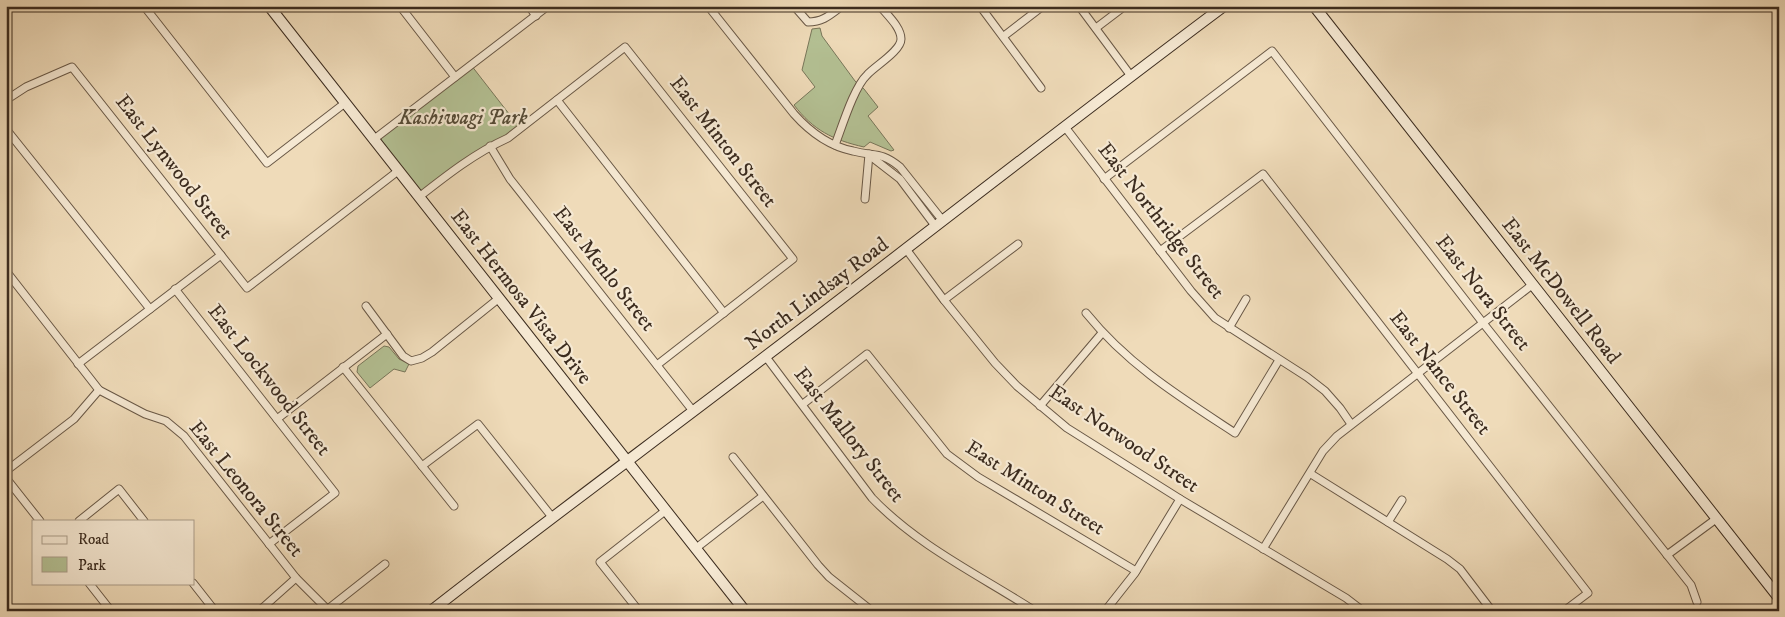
<svg xmlns="http://www.w3.org/2000/svg" width="1785" height="617" font-family="'IM FELL DW Pica',serif">
<rect width="100%" height="100%" fill="#efdbb9"/>
<filter id="stains"><feTurbulence type="fractalNoise" baseFrequency=".004" numOctaves="4"/><feColorMatrix values="0 0 0 0 .2 0 0 0 0 .09 0 0 0 0 .02 0 0 0 .5 -.17"/></filter>
<radialGradient id="worn" r=".72"><stop offset=".6" stop-color="#630" stop-opacity="0"/><stop offset="1" stop-color="#630" stop-opacity=".3"/></radialGradient>
<!-- green -->
<g fill="#b4c194" stroke="#78765a">
<path d="M820,28l2,8 33,45 9,8 14,18 -10,9 26,34 -3,1 -21,-9 -6,5c-31,-7 -51,-17 -70,-42l21,-18 -13,-17 10,-41z"/>
<polygon points="471,65 520,128 419,197 373,140"/>
<polygon points="384,346 389,347 399,359 409,364 405,372 394,369 370,388 357,372 358,366"/>
</g>
<g fill="none" stroke-linecap="round" stroke-linejoin="round">
<!-- street casing -->
<g stroke="#695846" stroke-width="9">
<g id="street">
<polyline points="144,6 267,163 345,103"/>
<polyline points="400,6 455,77"/>
<polyline points="529,6 536,16"/>
<path d="M708,6l86,108c16,18 34,32 59,37 22,6 27,0 47,16l43,54"/>
<path d="M794,6l14,16c15,0 22,-7 34,-16"/>
<polyline points="980,6 1041,88"/>
<polyline points="1079,6 1131,76"/>
<polyline points="1096,28 1125,6"/>
<polyline points="1004,36 1043,6"/>
<polyline points="6,100 26,87 72,67 247,288 398,171"/>
<polyline points="557,100 724,313"/>
<polyline points="1065,127 1191,291 1215,318 1307,377 1325,391 1340,408 1351,424"/>
<polyline points="6,129 150,309"/>
<polyline points="373,140 548,6"/>
<path d="M835,145c7,-18 19,-58 32,-70 8,-9 34,-24 34,-36 0,-12 -14,-24 -21,-33"/>
<polyline points="490,146 510,179 693,411"/>
<polyline points="869,155 900,179 936,227"/>
<polyline points="1104,179 1272,51 1483,323 1691,585 1697,602"/>
<path d="M419,197c28,-22 56,-44 89,-59l117,-91 168,212 -136,106"/>
<polyline points="865,199 869,154"/>
<polyline points="906,249 944,300 995,363 1017,386 1067,428 1180,499 1346,598 1363,611"/>
<polyline points="1160,251 1263,174 1588,593 1564,611"/>
<polyline points="6,271 99,390 145,414 166,421 184,436 296,578 329,611"/>
<polyline points="175,289 335,493 269,544"/>
<polyline points="944,300 1018,244"/>
<polyline points="366,306 403,356 411,361 422,358 432,352 498,299"/>
<path d="M1086,313c42,52 94,84 149,120l44,-73"/>
<polyline points="1229,328 1246,299"/>
<path d="M766,357l106,141c46,48 107,77 163,113"/>
<polyline points="78,364 221,255"/>
<polyline points="343,367 454,506"/>
<polyline points="803,404 867,354 947,454 978,477 1136,571"/>
<polyline points="1040,406 1102,333"/>
<polyline points="277,419 387,334"/>
<polyline points="733,457 818,565 829,577 872,611"/>
<polyline points="422,466 478,424 552,517"/>
<polyline points="6,471 74,419 99,390"/>
<polyline points="1311,474 1447,559 1460,569 1492,611"/>
<polyline points="6,478 40,521"/>
<polyline points="79,521 119,489 144,521"/>
<polyline points="1388,522 1402,500"/>
<polyline points="695,549 763,496"/>
<polyline points="1263,549 1323,451 1337,436 1532,285"/>
<polyline points="1667,555 1716,519"/>
<polyline points="89,583 111,611"/>
<polyline points="193,583 215,611"/>
<polyline points="328,609 385,564"/>
<polyline points="259,611 296,578"/>
<polyline points="639,611 600,562 665,511"/>
<polyline points="1105,611 1135,573 1180,499"/>
</g>
</g>
<!-- secondary casing -->
<g stroke="#3c2c1f" stroke-width="12">
<g id="secondary">
<polyline points="269,6 745,611"/>
<polyline points="1314,6 1779,598"/>
<path d="M431,611c111,-87 224,-170 335,-255 153,-116 304,-235 458,-350"/>
</g>
</g>
<!-- street -->
<use href="#street" stroke="#f5e8d2" stroke-width="7"/>
<!-- secondary -->
<use href="#secondary" stroke="#f5e8d2" stroke-width="10"/>
</g>
<g text-anchor="middle" dominant-baseline="central" stroke-width="4.5" stroke-linejoin="round" paint-order="stroke">
<!-- park labels -->
<g font-size="21" font-style="italic" fill="#544a36" stroke="#f5e8d2">
<text x="463" y="118">Kashiwagi Park</text>
</g>
<!-- street labels -->
<g font-size="21" fill="#3c2c1f" stroke="#f5e8d2">
<text transform="translate(723 142) rotate(52)">East Minton Street</text>
<text transform="translate(174 167) rotate(52)">East Lynwood Street</text>
<text transform="translate(1161 221) rotate(52)">East Northridge Street</text>
<text transform="translate(604 269) rotate(52)">East Menlo Street</text>
<text transform="translate(1561 291) rotate(52)">East McDowell Road</text>
<text transform="translate(1483 293) rotate(52)">East Nora Street</text>
<text transform="translate(817 294) rotate(-37)">North Lindsay Road</text>
<text transform="translate(521 297) rotate(52)">East Hermosa Vista Drive</text>
<text transform="translate(1440 373) rotate(52)">East Nance Street</text>
<text transform="translate(269 380) rotate(52)">East Lockwood Street</text>
<text transform="translate(849 435) rotate(52)">East Mallory Street</text>
<text transform="translate(1124 439) rotate(34)">East Norwood Street</text>
<text transform="translate(1035 488) rotate(32)">East Minton Street</text>
<text transform="translate(246 489) rotate(51)">East Leonora Street</text>
</g>
</g>
<!-- margin -->
<rect width="1785" height="617" fill="none" stroke="#efdbb9" stroke-width="25"/>
<rect x="8" y="8" width="1770" height="602" fill="none" stroke="#3c2c1f" stroke-width="2.5"/>
<rect x="12" y="12" width="1760" height="592" fill="none" stroke="#3c2c1f"/>
<!-- legend -->
<rect x="32" y="520" width="162" height="65" fill="#f5e8d2" stroke="#ab9d8a"/>
<rect x="42" y="536" width="25" height="8" fill="#f5e8d2" stroke="#ab9d8a"/>
<text x="78" y="544" font-size="15" fill="#3c2c1f">Road</text>
<rect x="42" y="557" width="25" height="15" fill="#b4c194" stroke="#ab9d8a"/>
<text x="78" y="570" font-size="15" fill="#3c2c1f">Park</text>
<rect width="100%" height="100%" filter="url(#stains)"/>
<rect width="100%" height="100%" fill="url(#worn)"/>
</svg>
